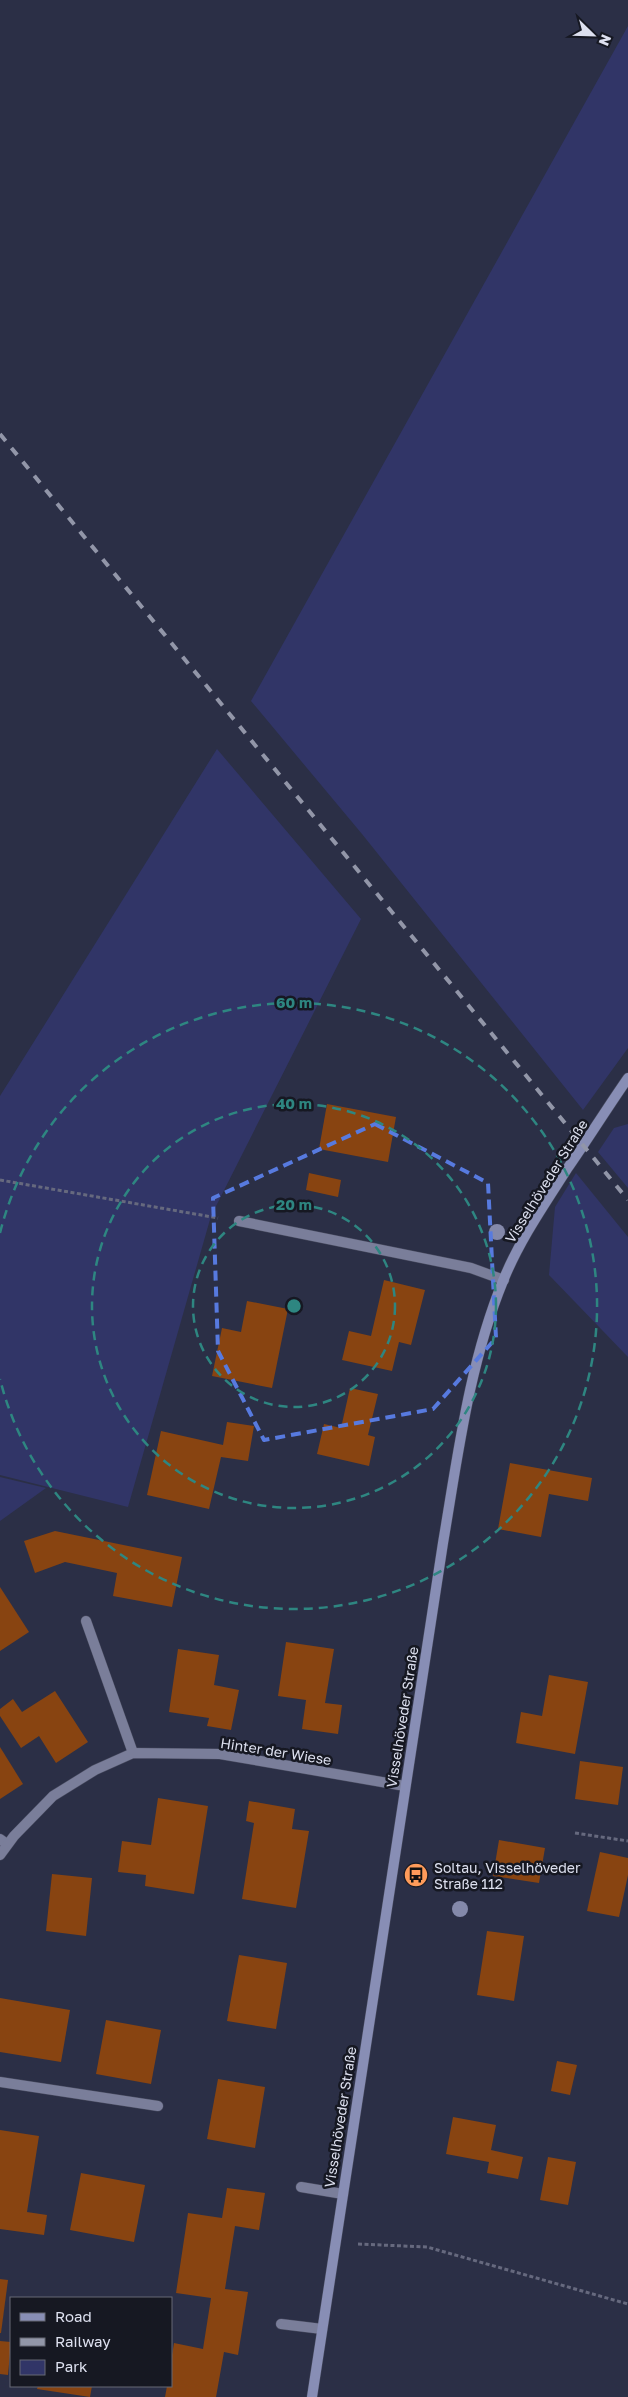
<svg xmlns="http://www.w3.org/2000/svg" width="628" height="2397" font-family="'Golos Text',sans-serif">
<rect width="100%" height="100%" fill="#2b2f46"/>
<!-- green -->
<g fill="#313567">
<polygon points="628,26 628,1048 583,1110 362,834 251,701"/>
<polygon points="217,749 361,919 211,1216 128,1507 0,1475 0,1096"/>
<polygon points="628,1124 628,1188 598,1152 614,1128"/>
<polygon points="576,1173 628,1237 628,1357 549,1275 555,1207"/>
<polygon points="0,1477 46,1488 0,1521"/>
</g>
<!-- building -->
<g fill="#841">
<polygon points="327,1104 396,1117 388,1162 319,1149"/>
<polygon points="309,1173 341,1180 338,1197 306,1190"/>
<polygon points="384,1280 425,1290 411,1345 399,1342 392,1371 342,1360 349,1331 371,1336"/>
<polygon points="247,1301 288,1309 272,1388 212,1376 222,1328 241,1332"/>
<polygon points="350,1388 378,1394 368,1435 375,1437 369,1466 317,1454 324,1424 341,1428"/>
<polygon points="227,1422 254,1426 248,1461 221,1457 209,1509 147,1495 161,1431 223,1445"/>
<polygon points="510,1463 592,1478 588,1501 549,1494 541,1537 498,1529"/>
<polygon points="55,1531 182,1557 172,1607 113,1596 117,1573 65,1562 35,1573 24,1541"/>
<polygon points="0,1587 29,1632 0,1651"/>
<polygon points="286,1642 334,1649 325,1703 342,1705 338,1734 302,1729 306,1700 278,1696"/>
<polygon points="178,1649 219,1655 214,1685 239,1690 231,1730 207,1726 209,1718 169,1712"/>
<polygon points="549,1675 588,1682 575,1754 516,1743 521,1712 542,1716"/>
<polygon points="55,1691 88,1742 56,1763 39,1736 21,1748 0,1716 0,1709 13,1699 22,1712"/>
<polygon points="0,1747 23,1784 0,1799"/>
<polygon points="580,1761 623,1767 618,1805 575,1799"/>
<polygon points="158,1798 208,1806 194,1894 145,1886 146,1875 118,1872 122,1841 151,1845"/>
<polygon points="249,1801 295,1809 292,1829 309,1831 296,1908 242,1899 254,1823 246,1821"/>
<polygon points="499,1840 545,1848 539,1883 493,1876"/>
<polygon points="600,1852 628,1858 628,1875 619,1917 587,1911"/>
<polygon points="52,1874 92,1878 86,1936 46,1931"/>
<polygon points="487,1931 524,1936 514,2001 477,1995"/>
<polygon points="239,1955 287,1963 276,2029 227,2021"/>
<polygon points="0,1998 70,2010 61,2062 0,2052"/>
<polygon points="106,2020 161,2030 151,2084 96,2074"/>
<polygon points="557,2061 577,2065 570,2095 551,2091"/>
<polygon points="218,2079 265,2087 255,2148 207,2139"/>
<polygon points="453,2117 496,2125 491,2150 523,2157 518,2179 487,2173 489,2162 446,2154"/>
<polygon points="0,2130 39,2136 27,2212 47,2215 44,2235 0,2229"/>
<polygon points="548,2157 576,2162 568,2205 540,2200"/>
<polygon points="81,2173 145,2185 134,2242 70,2230"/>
<polygon points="227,2188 265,2193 259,2230 235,2226 225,2289 248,2292 238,2355 224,2352 216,2397 165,2397 167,2386 171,2386 171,2361 174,2343 203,2349 211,2298 176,2293 188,2213 222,2218"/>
<polygon points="0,2279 8,2280 1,2333 0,2333"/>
<polygon points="0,2341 11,2342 8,2375 0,2374"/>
<polygon points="38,2386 92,2386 90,2397 37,2389"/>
</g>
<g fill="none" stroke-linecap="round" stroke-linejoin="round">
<!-- lane casing -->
<g stroke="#484b5f" stroke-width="11">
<g id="lane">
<polyline points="239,1221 471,1268 504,1280"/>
<polyline points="86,1621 133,1753"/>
<polyline points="0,1839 7,1844"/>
<polyline points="0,2082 158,2106"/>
<polyline points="301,2187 343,2194"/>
<polyline points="281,2324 322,2329"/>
</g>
</g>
<!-- street casing -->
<g stroke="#484b5f" stroke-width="11">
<polyline id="street" points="0,1855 14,1836 53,1796 95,1770 133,1753 220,1754 405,1786"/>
</g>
<!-- secondary casing -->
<g stroke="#484b5f" stroke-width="11">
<path id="secondary" d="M312,2397l131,-854c15,-88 26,-179 60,-262 16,-40 41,-76 64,-112 21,-30 40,-61 61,-91"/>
</g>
<!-- path -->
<g stroke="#66697e" stroke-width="3" stroke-dasharray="4 2.5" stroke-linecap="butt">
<polyline points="0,1180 218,1218"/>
<polyline points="575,1833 628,1841"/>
<polyline points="358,2244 427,2247 628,2304"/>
</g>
<!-- lane -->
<use href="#lane" stroke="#7a7e9a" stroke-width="10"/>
<!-- street -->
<use href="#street" stroke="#7a7e9a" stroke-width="10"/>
<!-- secondary -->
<use href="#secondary" stroke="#888eb5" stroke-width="10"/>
<!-- rail -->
<polyline stroke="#9296a8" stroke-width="4" stroke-dasharray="9 9" stroke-linecap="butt" points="0,434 628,1200"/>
</g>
<!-- trees -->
<g fill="#8489aa">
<circle cx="497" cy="1232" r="8"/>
<circle cx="460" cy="1909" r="8"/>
</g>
<!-- marked area -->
<path fill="none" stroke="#577adf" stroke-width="4" stroke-dasharray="10 6" stroke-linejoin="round" d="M375,1124l113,59 8,155 -63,71 -169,31 -46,-89 -5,-153z"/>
<!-- distance rings -->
<g fill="none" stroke="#2e8681" stroke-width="2.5" stroke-dasharray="9 6">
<circle cx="294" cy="1306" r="101"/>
<circle cx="294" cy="1306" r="202"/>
<path d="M0 1233A303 303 0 1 1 0 1379"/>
</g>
<!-- icons -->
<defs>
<g id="bus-disc" transform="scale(1.25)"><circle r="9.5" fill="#ff9b5a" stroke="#161822"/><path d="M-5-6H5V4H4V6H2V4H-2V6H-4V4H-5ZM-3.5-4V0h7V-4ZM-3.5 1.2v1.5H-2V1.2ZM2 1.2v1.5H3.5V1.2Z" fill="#111"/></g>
</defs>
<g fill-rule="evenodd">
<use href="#bus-disc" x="416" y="1875"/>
</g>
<g text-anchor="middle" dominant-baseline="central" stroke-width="5" stroke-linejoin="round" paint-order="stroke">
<!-- street labels -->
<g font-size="14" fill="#dde0ef" stroke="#161822">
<text transform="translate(546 1181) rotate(-58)">Visselhöveder Straße</text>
<text transform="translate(402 1717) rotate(-81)">Visselhöveder Straße</text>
<text transform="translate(276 1751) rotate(9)">Hinter der Wiese</text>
<text transform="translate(340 2117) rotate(-81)">Visselhöveder Straße</text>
</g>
<!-- poi labels -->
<g font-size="14" fill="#dde0ef" stroke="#161822" text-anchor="start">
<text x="434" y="1867">Soltau, Visselhöveder<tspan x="434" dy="16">Straße 112</tspan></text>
</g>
</g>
<circle cx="294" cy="1306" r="8" fill="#2e8681" stroke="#161822" stroke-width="2.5"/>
<g font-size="15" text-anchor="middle" font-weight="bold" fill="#2e8681" stroke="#161822" stroke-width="5" stroke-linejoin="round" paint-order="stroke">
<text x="294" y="1008">60 m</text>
<text x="294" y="1109">40 m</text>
<text x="294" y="1210">20 m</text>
</g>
<!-- legend -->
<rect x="10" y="2297" width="162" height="90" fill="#161822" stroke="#666874"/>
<rect x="20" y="2313" width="25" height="8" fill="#888eb5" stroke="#666874"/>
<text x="55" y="2322" font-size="15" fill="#dde0ef">Road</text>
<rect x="20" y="2338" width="25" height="8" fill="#9296a8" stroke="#666874"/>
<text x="55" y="2347" font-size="15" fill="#dde0ef">Railway</text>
<rect x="20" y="2360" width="25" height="15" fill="#313567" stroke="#666874"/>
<text x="55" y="2372" font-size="15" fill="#dde0ef">Park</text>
<!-- north arrow -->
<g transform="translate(593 35) rotate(113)" stroke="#161822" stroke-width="4" paint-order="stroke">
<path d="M0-4L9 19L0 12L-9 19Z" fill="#dde0ef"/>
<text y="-8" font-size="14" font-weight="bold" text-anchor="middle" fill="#dde0ef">N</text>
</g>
</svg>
